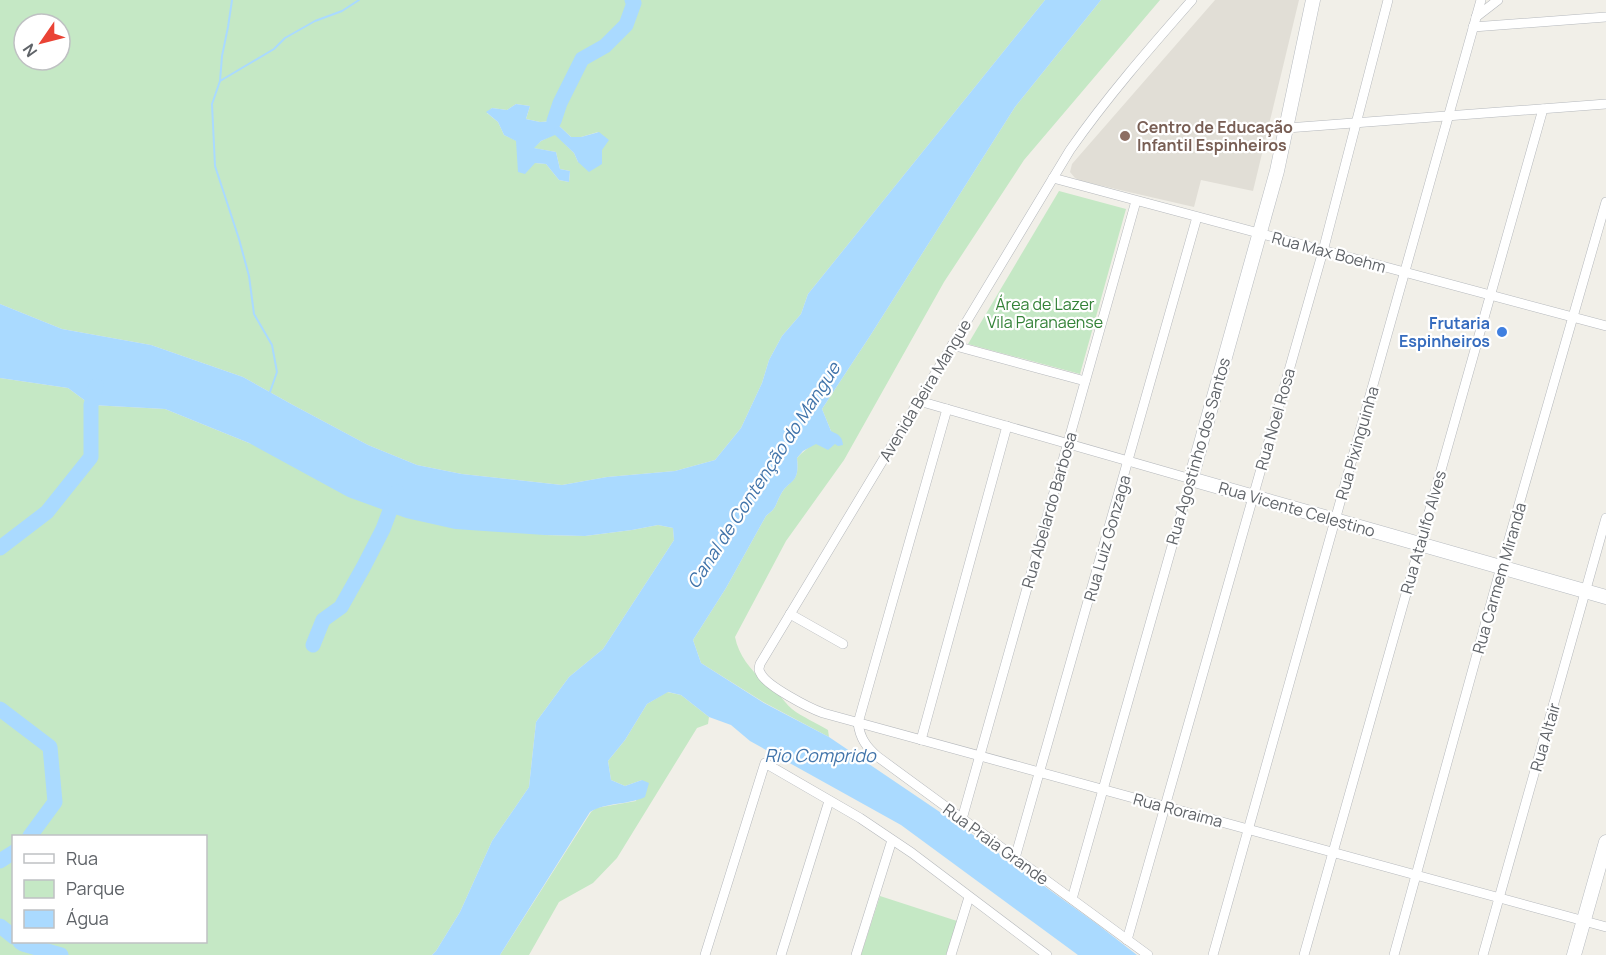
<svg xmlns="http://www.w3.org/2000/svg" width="1606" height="955" font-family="Manrope,sans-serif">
<rect width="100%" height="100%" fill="#f1efe8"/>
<!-- education -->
<polygon fill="#e1ded6" points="1215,0 1299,0 1253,191 1201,180 1194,207 1081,181 1075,178 1070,172 1072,164"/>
<!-- green -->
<g fill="#c5e8c5" fill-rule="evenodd">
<path d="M0,0h1045l-237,294 -7,20 -19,22 -13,24 -7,23 -21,45 -26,32 -40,11 -68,6 -45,8 -100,-11 -45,-9 -49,-20 -75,-40 -50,-28 -92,-32 -89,-16 -62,-25zM24,24h36v36h-36zM516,104l14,2 -4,13 14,3 14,-1 17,16h10l17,-5 -20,30 -4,-9 -19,-19 -14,7 -8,7 23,4 4,17 10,2 -1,11 -10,-2 -13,-16 -11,-1 -18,-22 -13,-6 -6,-13 -11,-9 5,-5 15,2z"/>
<path d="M1101,0h59l-136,160 -80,122 -100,178 -58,81 -51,96c5,25 25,42 44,58 4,4 8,10 13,14 10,8 25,14 36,21l1,7 -64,-34 -64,-40 -8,-23 33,-52 40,-72c11,-9 8,-8 14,-20 9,-18 20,-11 17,-38 10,-11 23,-18 34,-27l-9,-22 48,-73 145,-229z"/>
<polygon points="1059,191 1126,209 1080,374 968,344"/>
<path d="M0,378l68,10 23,17 74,4 84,34 295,92 41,1 47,-6 26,-5 15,3 1,12 -71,109 -34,28 -33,45 -7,65 -37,54 -32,71 -24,39 -4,4h-432zM14,836h192v106h-192z"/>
<polygon points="667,692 681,695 709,717 708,724 697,728 617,858 593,883 559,902 529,955 500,955 591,812 596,808 636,801 642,780 625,786 611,780 608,761 625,740 647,704"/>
<polygon points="880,896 957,921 946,955 861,955"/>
</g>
<!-- water -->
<g fill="#aadaff">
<path d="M1045,0h56l-86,107 -145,229 -48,73 9,22c8,4 11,5 12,14l-5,1 -3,-2 -7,6 -12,-6 -13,7 -6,7c3,28 -8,20 -17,38 -6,12 -3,11 -14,20l-40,72 -33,52 8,23 63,40 65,34 133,90 135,97 40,31h-59l-177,-130 -151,-84 -19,-16 -22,-8 -28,-22 -13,-3 -21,12 -22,36 -17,21 3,19 14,6 17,-6 7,3 -4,14c-17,8 -38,5 -55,15l-90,143h-68l4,-4 24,-39 32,-71 37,-54 7,-65 33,-45 34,-28 71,-109 -1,-12 -15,-3 -26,5 -47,6 -41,-1 -89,-6 -49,-11 -58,-21 -99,-54 -84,-34 -74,-4 -23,-17 -68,-10v-74l62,25 89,16 92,32 50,28 75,40 49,20 45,9 100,11 45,-8 68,-6 40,-11 26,-32 21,-45 7,-23 13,-24 19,-22 7,-20z"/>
<polygon points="516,104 530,106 526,119 540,122 554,121 571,137 581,137 599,132 609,140 602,150 602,164 589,172 578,162 574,153 555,135 541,141 534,148 556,152 560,169 570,171 569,182 559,180 546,164 535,163 525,174 518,172 516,141 504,135 498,122 486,112 492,108 507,110"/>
</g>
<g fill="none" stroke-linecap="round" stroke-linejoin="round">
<!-- stream -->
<g stroke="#aadaff" stroke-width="2">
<polyline points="232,0 228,27 222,56 220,81 274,49 285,38 315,21 342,11 359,0"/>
<polyline points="220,81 212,104 215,166 239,239 249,276 254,314 272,345 277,372 270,392"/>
</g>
<!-- river -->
<g stroke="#aadaff" stroke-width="15">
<polyline points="554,121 560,103 582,59 605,46 626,25 634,3 632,0"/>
<polyline points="0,548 47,512 91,457 91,405 96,386"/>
<polyline points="313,645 323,620 341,607 364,566 383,529 397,492"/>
<polyline points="0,709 50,747 55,802 30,836"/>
<polyline points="0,861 14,852"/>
<polyline points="0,926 14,937"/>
<polyline points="20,942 23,944 61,955"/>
</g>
<!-- street casing -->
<g stroke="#b5b8bc" stroke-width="10">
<g id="street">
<path d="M1192,0c-43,49 -85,97 -122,150l-310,514c-1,5 -2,5 1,10 6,12 48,34 62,39l783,214"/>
<polyline points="1476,17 1498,0"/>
<polyline points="1473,27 1606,17"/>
<polyline points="1287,128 1606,104"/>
<polyline points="1053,178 1606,326"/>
<polyline points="952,345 1085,381"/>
<polyline points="919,401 1191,479 1072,899"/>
<path d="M947,409l-89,314c2,15 8,24 20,34l270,198"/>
<polyline points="790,614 843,644"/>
<polyline points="921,740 1007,426"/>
<polyline points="962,819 1136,201"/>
<polyline points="1015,858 1197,217"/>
<polyline points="1127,940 1323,251 1388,0"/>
<polyline points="705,955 765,763 860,818 912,853 1047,955"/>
<polyline points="781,955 829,801"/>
<polyline points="856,955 892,840"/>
<polyline points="951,955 969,897"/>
<polyline points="1213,955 1481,0"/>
<polyline points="1304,955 1543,109"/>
<polyline points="1394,955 1501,567 1606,202"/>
<polyline points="1483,955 1606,518"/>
</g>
</g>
<!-- secondary casing -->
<g stroke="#b6babf" stroke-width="15">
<g id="secondary">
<polyline points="1313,0 1277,171 1191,479 1606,597"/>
<polyline points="1574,955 1606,842"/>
</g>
</g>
<!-- street -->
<use href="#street" stroke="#fff" stroke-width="9"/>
<!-- secondary -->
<use href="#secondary" stroke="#fff" stroke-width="14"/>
</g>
<!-- markers -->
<circle fill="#8d6e63" stroke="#fff" stroke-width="2" cx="1125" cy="136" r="6"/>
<circle fill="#3f7fe0" stroke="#fff" stroke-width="2" cx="1502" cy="332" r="6"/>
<g text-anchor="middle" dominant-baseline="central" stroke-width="4.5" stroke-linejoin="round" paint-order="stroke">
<!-- education labels -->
<g font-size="16" font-weight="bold" fill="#785e54" stroke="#fff" text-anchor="start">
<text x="1137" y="127">Centro de Educação<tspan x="1137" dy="18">Infantil Espinheiros</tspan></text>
</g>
<!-- street labels -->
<g font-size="16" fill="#5f6368" stroke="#fff">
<text transform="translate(1329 252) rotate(15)">Rua Max Boehm</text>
<text transform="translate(925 390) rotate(-59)">Avenida Beira Mangue</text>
<text transform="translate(1275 419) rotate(-74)">Rua Noel Rosa</text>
<text transform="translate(1357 443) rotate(-74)">Rua Pixinguinha</text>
<text transform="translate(1198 451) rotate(-74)">Rua Agostinho dos Santos</text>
<text transform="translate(1297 509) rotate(16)">Rua Vicente Celestino</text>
<text transform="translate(1049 510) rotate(-74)">Rua Abelardo Barbosa</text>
<text transform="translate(1423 532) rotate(-74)">Rua Ataulfo Alves</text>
<text transform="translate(1107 538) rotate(-74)">Rua Luiz Gonzaga</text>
<text transform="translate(1499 578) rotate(-74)">Rua Carmem Miranda</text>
<text transform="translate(1545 737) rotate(-74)">Rua Altair</text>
<text transform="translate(1178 810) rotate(15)">Rua Roraima</text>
<text transform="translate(996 844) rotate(36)">Rua Praia Grande</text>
</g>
<!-- park labels -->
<g font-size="16" fill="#348238" stroke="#fff">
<text x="1045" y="304">Área de Lazer<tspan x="1045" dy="18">Vila Paranaense</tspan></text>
</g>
<!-- shop labels -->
<g font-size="16" font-weight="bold" fill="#366cbe" stroke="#fff" text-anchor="end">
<text x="1490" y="323">Frutaria<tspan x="1490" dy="18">Espinheiros</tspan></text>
</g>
<!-- water labels -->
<g font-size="18" font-style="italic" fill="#4174aa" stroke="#fff">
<text transform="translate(763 475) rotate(-57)">Canal de Contenção do Mangue</text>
<text x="820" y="755">Rio Comprido</text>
</g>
</g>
<!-- legend -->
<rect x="12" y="835" width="195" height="108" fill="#ffffff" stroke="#bfc1c3" stroke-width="1.5"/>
<rect x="24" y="854" width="30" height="9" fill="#ffffff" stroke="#bfc1c3" stroke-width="1.5"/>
<text x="66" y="865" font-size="18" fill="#5f6368">Rua</text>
<rect x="24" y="880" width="30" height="18" fill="#c5e8c5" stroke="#bfc1c3" stroke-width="1.5"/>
<text x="66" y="895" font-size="18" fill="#5f6368">Parque</text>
<rect x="24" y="910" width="30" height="18" fill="#aadaff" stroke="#bfc1c3" stroke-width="1.5"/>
<text x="66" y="925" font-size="18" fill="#5f6368">Água</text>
<!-- north arrow -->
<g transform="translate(42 42) rotate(235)"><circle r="28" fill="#ffffff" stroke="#bfc1c3" stroke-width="1.5"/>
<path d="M0-4.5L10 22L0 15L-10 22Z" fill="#ea4335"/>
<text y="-9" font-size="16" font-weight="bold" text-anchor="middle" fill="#5f6368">N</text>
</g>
</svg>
